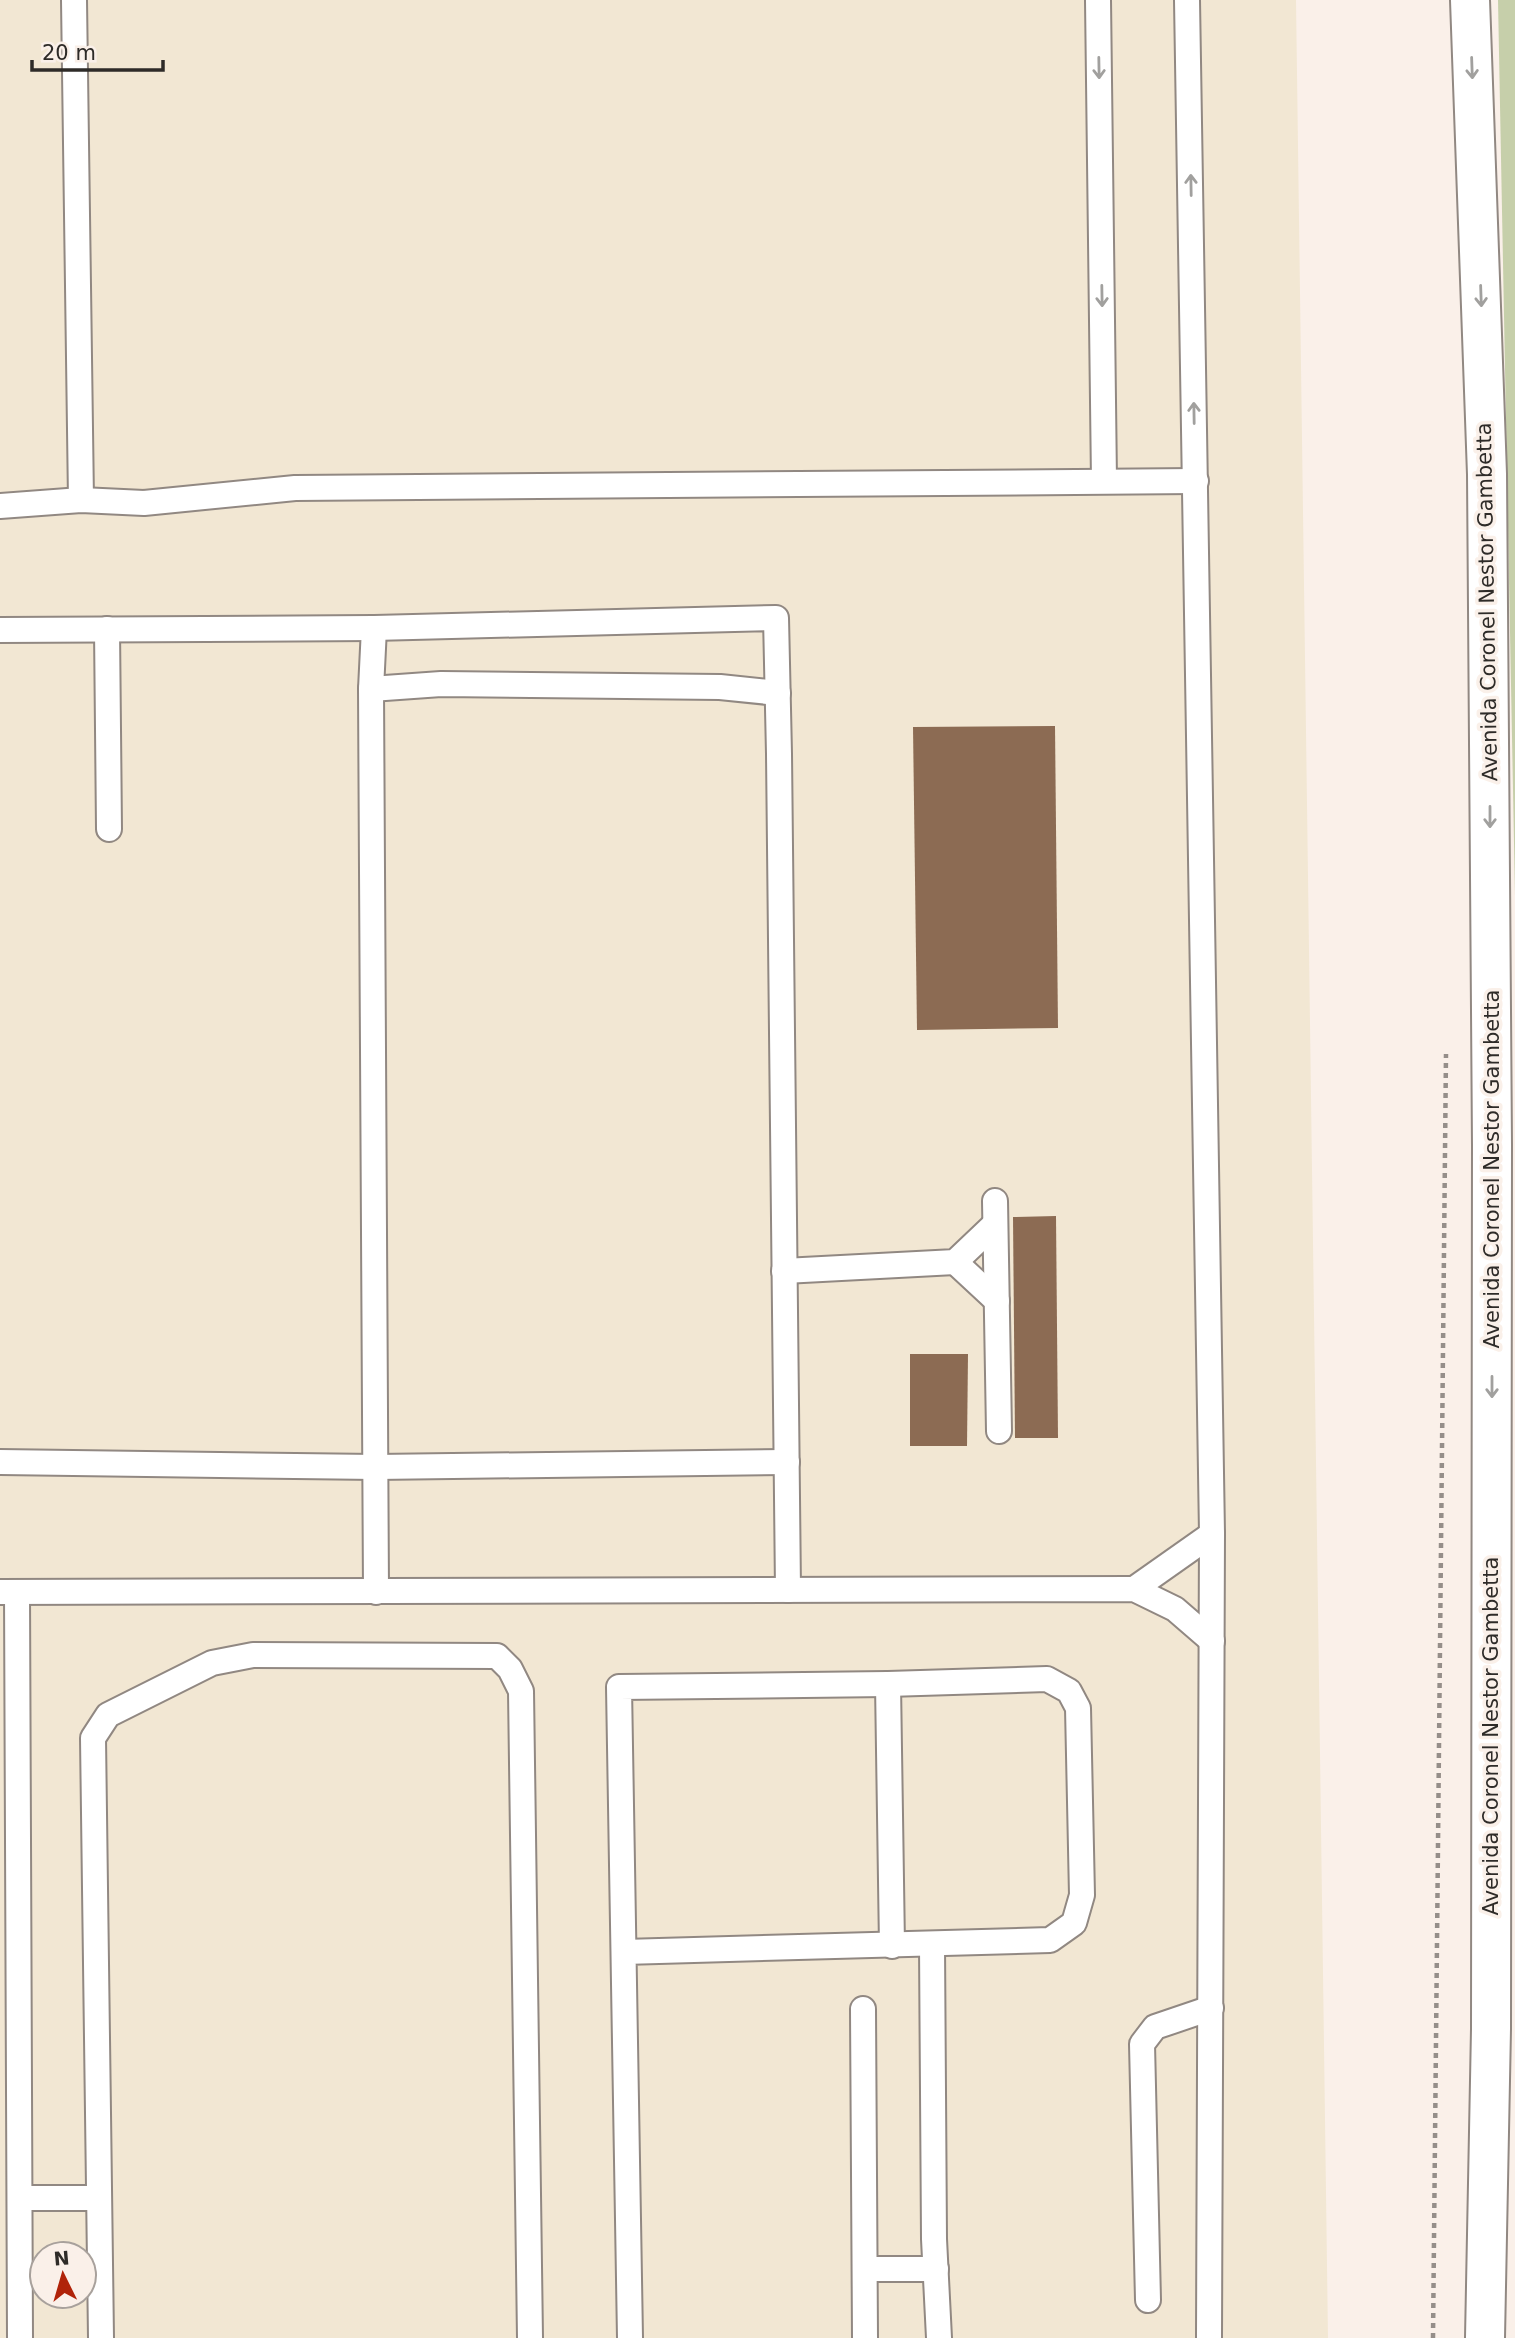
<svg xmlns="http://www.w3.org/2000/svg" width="1515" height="2338" font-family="'DejaVu Sans',sans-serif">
<rect width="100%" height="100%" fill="#faf0e9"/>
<!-- industrial -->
<path fill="#f2e7d3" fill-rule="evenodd" d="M0,0h1296l32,2338h-1328zM42,2254h42v42h-42z"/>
<!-- green -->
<polygon fill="#c6cfaa" points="1498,0 1515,0 1515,895"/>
<!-- building -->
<g fill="#8c6b53">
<polygon points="1055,726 1058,1028 917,1030 913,727"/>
<polygon points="1056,1216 1058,1438 1015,1438 1013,1217"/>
<polygon points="910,1354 968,1354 967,1446 910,1446"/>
</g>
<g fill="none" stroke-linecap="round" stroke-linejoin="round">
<!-- lane casing -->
<g stroke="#918882" stroke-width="28">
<g id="lane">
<polyline points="74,0 81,500"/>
<polyline points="1098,0 1104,481"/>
<polyline points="1187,0 1212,1534 1209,2338"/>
<polyline points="0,506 81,500 144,503 295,488 1196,481"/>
<polyline points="374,628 371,689 376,1592"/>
<polyline points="107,629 109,829"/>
<polyline points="0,630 374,628 776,618 779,754 788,1590"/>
<polyline points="371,689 441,684 720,687 778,693"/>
<polyline points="995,1201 999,1431"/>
<polyline points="955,1262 997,1301"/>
<polyline points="784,1271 955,1262 995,1224"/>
<polyline points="0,1462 376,1467 787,1462"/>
<polyline points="1134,1589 1212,1534"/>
<polyline points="0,1592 1134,1589 1175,1609 1212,1641"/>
<polyline points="17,1592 20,2338"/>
<polyline points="888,1684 892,1946"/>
<polyline points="932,1945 934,2239 939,2338"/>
<polyline points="624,1952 1050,1940 1074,1923 1082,1895 1078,1708 1069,1691 1047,1679 888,1684 619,1687 630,2338"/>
<polyline points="863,2009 865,2338"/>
<polyline points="20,2198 98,2198"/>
<polyline points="865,2269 936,2269"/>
<polyline points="1148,2300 1142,2044 1155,2027 1211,2008"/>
<polyline points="101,2338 93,1738 108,1715 212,1663 253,1655 497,1656 510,1669 521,1691 530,2338"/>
</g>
</g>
<!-- highway casing -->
<g stroke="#918882" stroke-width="42">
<polyline id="highway" points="1470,0 1487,474 1492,1145 1491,2029 1485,2338"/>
</g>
<!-- path -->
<polyline stroke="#958e89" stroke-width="4.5" stroke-dasharray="5 5" stroke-linecap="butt" points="1433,2338 1446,1054"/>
<!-- lane -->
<use href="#lane" stroke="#fff" stroke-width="24"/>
<!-- highway -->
<use href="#highway" stroke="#fff" stroke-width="38"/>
</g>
<!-- one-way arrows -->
<defs><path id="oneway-shaft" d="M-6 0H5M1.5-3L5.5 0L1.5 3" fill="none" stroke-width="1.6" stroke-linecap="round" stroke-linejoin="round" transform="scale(1.75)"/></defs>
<g stroke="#a1a09e">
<use href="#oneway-shaft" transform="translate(1099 68) rotate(89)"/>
<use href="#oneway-shaft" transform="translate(1472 68) rotate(88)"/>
<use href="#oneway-shaft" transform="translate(1191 185) rotate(-91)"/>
<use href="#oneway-shaft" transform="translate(1102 296) rotate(89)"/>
<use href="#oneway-shaft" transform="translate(1481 296) rotate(88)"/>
<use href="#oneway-shaft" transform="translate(1194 413) rotate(-91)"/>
<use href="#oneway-shaft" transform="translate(1490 817) rotate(90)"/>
<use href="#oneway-shaft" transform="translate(1492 1387) rotate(90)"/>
</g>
<g text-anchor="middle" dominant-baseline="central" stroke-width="7" stroke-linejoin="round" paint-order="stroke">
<!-- street labels -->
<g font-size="21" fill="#2e2b28" stroke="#faf0e9">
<text transform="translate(1487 602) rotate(-91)">Avenida Coronel Nestor Gambetta</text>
<text transform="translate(1492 1169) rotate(-90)">Avenida Coronel Nestor Gambetta</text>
<text transform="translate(1491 1736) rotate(-90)">Avenida Coronel Nestor Gambetta</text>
</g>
</g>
<!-- north arrow -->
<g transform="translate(63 2275) rotate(355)"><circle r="33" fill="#faf0e9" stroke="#a8a19c" stroke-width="2"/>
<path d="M0-5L12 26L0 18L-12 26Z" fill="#b02309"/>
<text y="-10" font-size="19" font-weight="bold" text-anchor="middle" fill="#2e2b28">N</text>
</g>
<!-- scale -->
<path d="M32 60v10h131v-10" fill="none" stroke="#2e2b28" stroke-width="3.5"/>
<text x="42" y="60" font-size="21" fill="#2e2b28" stroke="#faf0e9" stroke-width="5" paint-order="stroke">20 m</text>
</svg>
